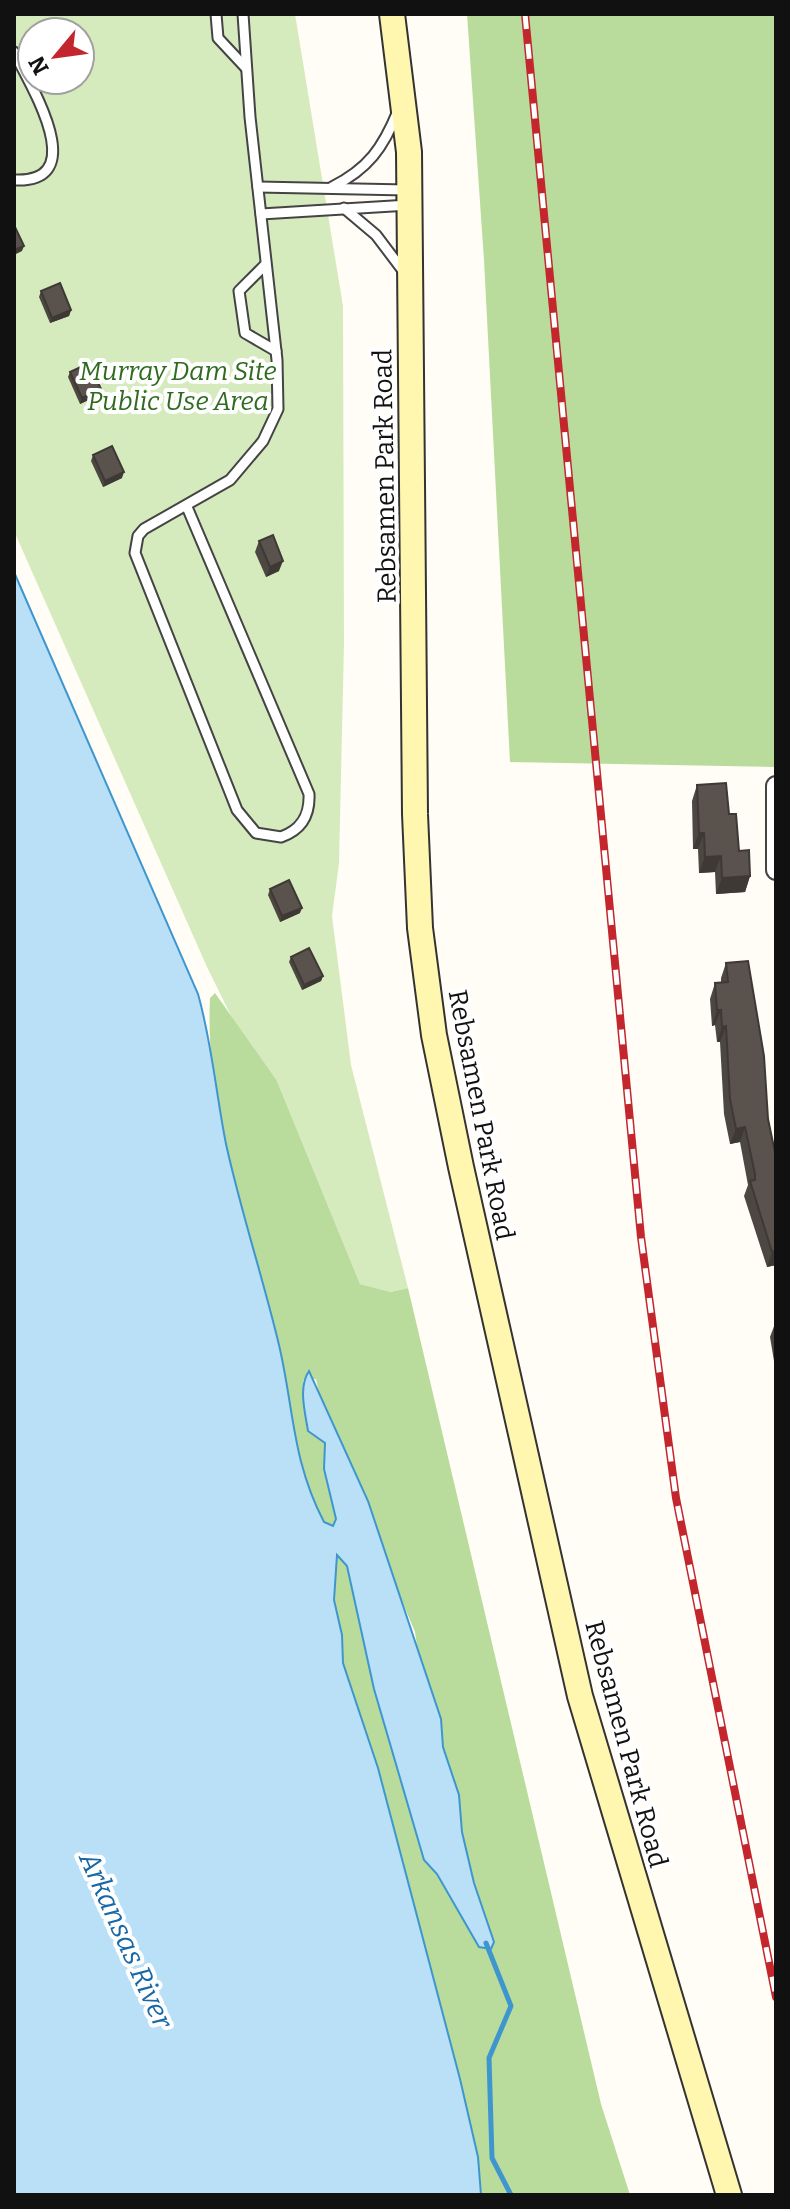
<svg xmlns="http://www.w3.org/2000/svg" width="790" height="2209" font-family="Bitter,serif">
<rect width="100%" height="100%" fill="#fffdf5"/>
<!-- green -->
<path fill="#d5ebbd" fill-rule="evenodd" d="M14,14h281l48,292 1,338 -5,219 -7,53 19,149 57,223 -17,4 -31,-8 -83,-203 -40,-53 -30,-61 -193,-436zM32,32h48v48h-48z"/>
<!-- forest -->
<g fill="#b9dc9c">
<polygon points="467,14 776,14 776,767 510,762 484,260"/>
<path d="M215,993l62,88 83,203 31,8 17,-4 193,816 29,91h-149l-3,-38 -18,-78 -82,-311 -35,-105 -1,-28 -8,-35 3,-45 10,11 27,123 50,171 13,14 42,73 12,2 3,-7 -20,-59 -12,-51 -3,-37 -16,-48 -2,-28 -22,-60 -4,-27 -30,-72 -17,-59 -47,-99 -5,-23 -13,1 3,40 19,23 -1,26 12,50 -3,7 -9,-4c-32,-61 -30,-113 -45,-177 -27,-114 -75,-228 -69,-347z"/>
</g>
<!-- water -->
<path fill="#b9e0f7" stroke="#3f96cf" stroke-width="2" d="M14,572l184,422c14,49 18,100 28,150 15,68 37,134 53,201 15,64 13,116 45,177l9,4 3,-7 -12,-50 1,-26 -17,-12c-3,-19 -10,-44 1,-60l59,130 73,218 2,28 16,48 3,37 12,51 20,59 -3,7 -12,-2 -42,-73 -13,-14 -50,-171 -27,-123 -10,-11 -3,45 8,35 1,28 35,105 82,311 18,78 3,38h-467z"/>
<g fill="none" stroke-linecap="round" stroke-linejoin="round">
<!-- stream -->
<polyline stroke="#3f96cf" stroke-width="5" points="486,1943 511,2006 489,2058 492,2158 511,2195"/>
<!-- lane casing -->
<g stroke="#444" stroke-width="13">
<g id="lane">
<polyline points="216,14 218,38 246,68"/>
<path d="M14,52c15,31 79,132 0,128"/>
<polyline points="258,187 407,190"/>
<path d="M332,187c36,-18 51,-39 66,-76"/>
<polyline points="344,208 376,235 404,272"/>
<polyline points="261,214 409,205"/>
<polyline points="265,265 239,291 245,333 276,351"/>
<path d="M187,507l122,287c1,22 -8,36 -28,43l-25,-4 -19,-23 -102,-257 3,-17 6,-7 86,-49 33,-39 15,-32 -1,-49 -27,-243 -7,-103"/>
</g>
</g>
<!-- street casing -->
<g stroke="#444" stroke-width="22">
<polyline id="street" points="776,786 776,870"/>
</g>
<!-- secondary casing -->
<g stroke="#333" stroke-width="28">
<polyline id="secondary" points="392,14 409,152 415,814 420,928 434,1035 461,1167 580,1696 729,2195"/>
</g>
<!-- lane -->
<use href="#lane" stroke="#fff" stroke-width="9"/>
<!-- street -->
<use href="#street" stroke="#fff" stroke-width="18"/>
<!-- secondary -->
<use href="#secondary" stroke="#fff6b0" stroke-width="24"/>
<!-- rail casing -->
<g stroke="#c4262e" stroke-width="8">
<polyline id="rail" points="525,14 641,1237 676,1498 776,1997"/>
</g>
<!-- rail -->
<use href="#rail" stroke="#fff" stroke-width="5" stroke-dasharray="15" stroke-linecap="butt"/>
</g>
<!-- wall -->
<g fill="#4d4742">
<polygon points="41,291 71,310 69,316 50,323 39,297"/>
<polygon points="70,372 99,395 80,404 68,377"/>
<polygon points="93,455 122,478 103,487 91,461"/>
<polygon points="259,541 279,571 266,577 255,552"/>
<polygon points="697,785 729,814 739,851 750,876 745,892 716,894 715,872 699,873 698,849 693,849 692,801"/>
<polygon points="270,889 300,913 280,922 268,895"/>
<polygon points="291,957 323,976 321,981 302,990 289,962"/>
<polygon points="726,963 768,1119 776,1157 776,1265 767,1267 744,1196 748,1185 740,1142 730,1144 724,1114 720,1042 717,1042 715,1025 712,1026 710,999 715,983 721,983 721,978"/>
<polygon points="776,1321 776,1373 770,1337"/>
</g>
<!-- shaded-wall -->
<g fill="#3f3936">
<polygon points="24,246 22,251 14,255 14,250"/>
<polygon points="71,310 69,316 50,323 52,318"/>
<polygon points="101,389 99,395 80,404 82,398"/>
<polygon points="124,472 122,478 103,487 105,481"/>
<polygon points="283,561 279,571 266,577 270,567"/>
<polygon points="699,833 704,833 698,849 693,849"/>
<polygon points="721,856 715,872 699,873 705,857"/>
<polygon points="750,876 745,892 716,894 722,878"/>
<polygon points="302,908 300,913 280,922 282,916"/>
<polygon points="323,976 321,981 302,990 304,985"/>
<polygon points="717,1010 721,1010 715,1025 712,1026"/>
<polygon points="726,1026 720,1042 717,1042 722,1027"/>
<polygon points="745,1127 740,1142 730,1144 736,1129"/>
<polygon points="776,1251 776,1265 767,1267 772,1252"/>
</g>
<!-- building -->
<g fill="#5a524d" stroke="#3f3936" stroke-width="2">
<polygon points="14,225 24,246 14,250"/>
<polygon points="60,283 71,310 52,318 41,291"/>
<polygon points="89,363 101,389 82,398 70,372"/>
<polygon points="112,446 124,472 105,481 93,455"/>
<polygon points="273,535 283,561 270,567 259,541"/>
<polygon points="726,783 729,814 736,814 739,851 749,850 750,876 722,878 721,856 705,857 704,833 699,833 697,785"/>
<polygon points="289,880 302,908 282,916 270,889"/>
<polygon points="309,948 323,976 304,985 291,957"/>
<polygon points="748,961 764,1056 768,1119 776,1157 776,1251 772,1252 750,1181 755,1180 755,1174 745,1127 736,1129 730,1099 726,1026 722,1027 721,1010 717,1010 715,983 728,982 726,963"/>
</g>
<g text-anchor="middle" dominant-baseline="central" stroke-width="8" stroke-linejoin="round" paint-order="stroke">
<!-- park labels -->
<g font-size="26" font-style="italic" fill="#2f6b1f" stroke="#fff">
<text x="178" y="371">Murray Dam Site<tspan x="178" dy="30">Public Use Area</tspan></text>
</g>
<!-- street labels -->
<g font-size="26" fill="#111" stroke="#fff">
<text transform="translate(385 476) rotate(-91)">Rebsamen Park Road</text>
<text transform="translate(481 1115) rotate(79)">Rebsamen Park Road</text>
<text transform="translate(626 1744) rotate(75)">Rebsamen Park Road</text>
</g>
<!-- water labels -->
<g font-size="28" font-style="italic" fill="#1768a6" stroke="#fff">
<text transform="translate(126 1940) rotate(66)">Arkansas River</text>
</g>
</g>
<!-- border -->
<rect width="790" height="2209" fill="none" stroke="#111111" stroke-width="32"/>
<!-- north arrow -->
<g transform="translate(56 56) rotate(241)"><circle r="38" fill="#ffffff" stroke="#a0a0a0" stroke-width="2"/>
<path d="M0-6L14 30L0 20L-14 30Z" fill="#c4262e"/>
<text y="-12" font-size="22" font-weight="bold" text-anchor="middle" fill="#111111">N</text>
</g>
</svg>
